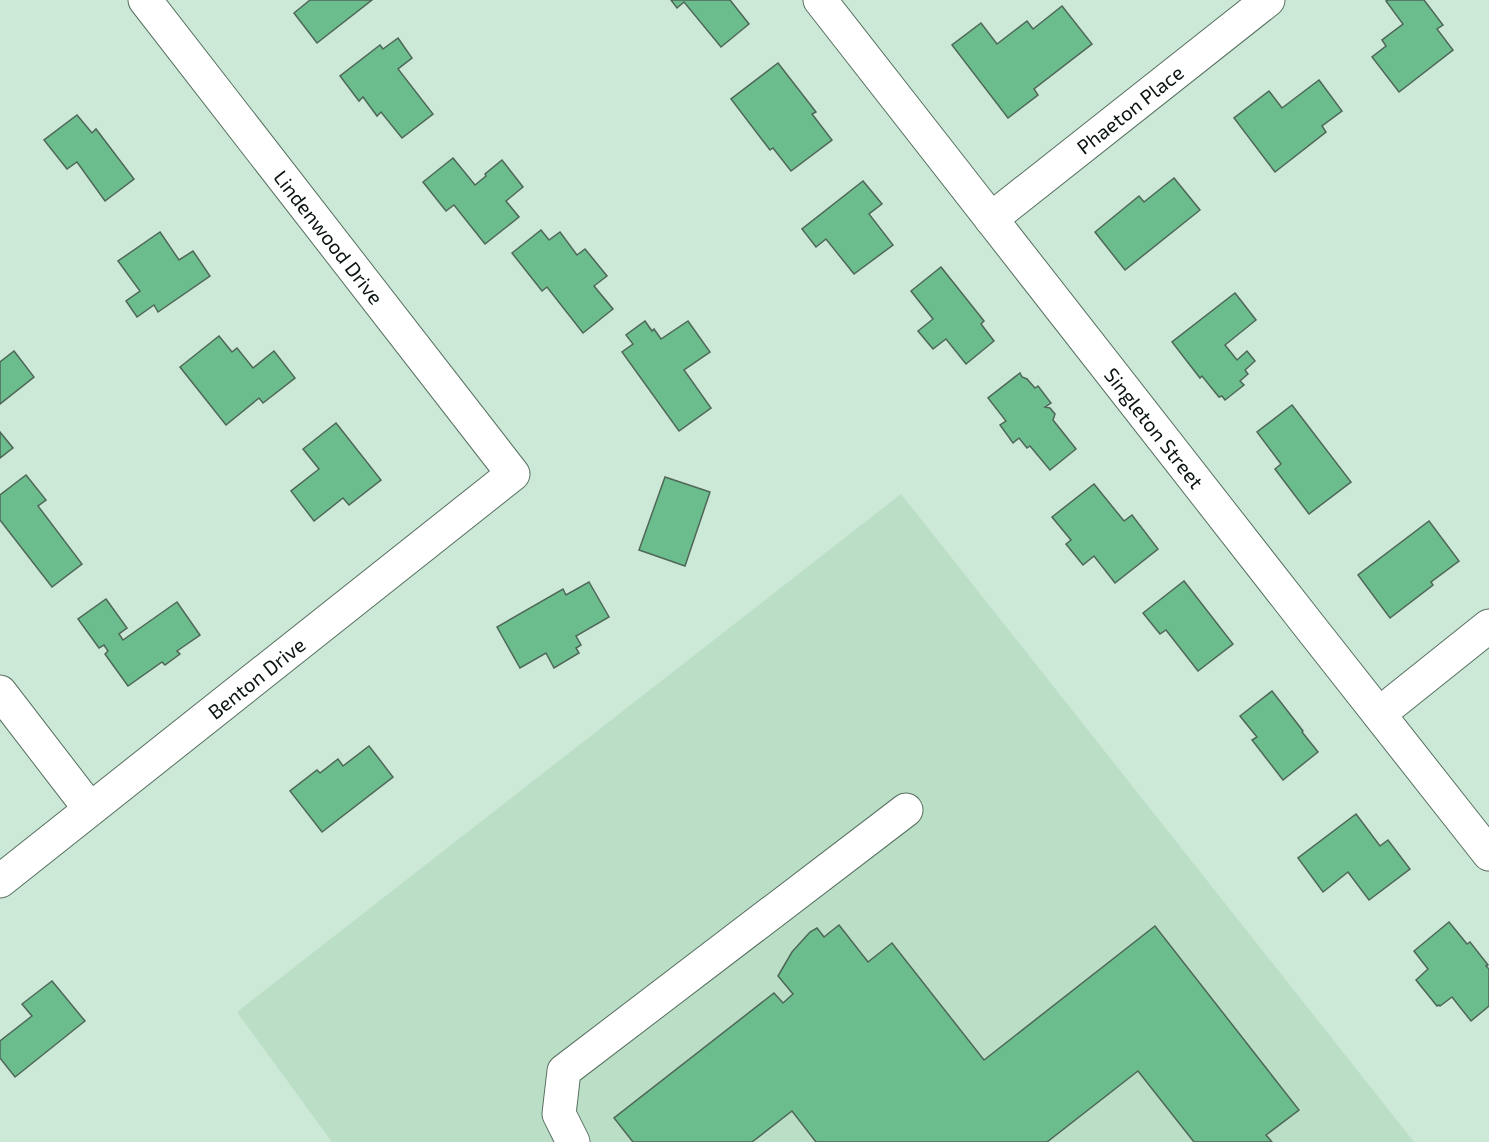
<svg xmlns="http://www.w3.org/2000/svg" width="1489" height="1142" font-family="'Exo 2',sans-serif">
<rect width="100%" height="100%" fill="#cce8d6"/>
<!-- built -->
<polygon fill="#bbdec7" points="901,494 1414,1142 332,1142 237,1012"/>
<!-- building -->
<g fill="#6cbd8e" stroke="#4e6757" stroke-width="1.5">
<polygon points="310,0 372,0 317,43 294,13"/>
<polygon points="671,0 730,0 749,24 721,47 684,2 677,8"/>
<polygon points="1388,0 1424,0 1443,25 1437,29 1453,50 1399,92 1372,57 1386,46 1382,40 1403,24 1386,1"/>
<polygon points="1062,6 1092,44 1034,89 1038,95 1008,118 952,45 981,23 997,44 1027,21 1033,29"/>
<polygon points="398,38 412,58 398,69 433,114 402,138 381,112 377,116 363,97 359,101 340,76 380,45 383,49"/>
<polygon points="778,63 816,112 812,114 832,140 791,171 773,148 770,150 731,99"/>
<polygon points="1319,80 1342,111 1322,126 1326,132 1275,172 1234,118 1269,91 1282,108"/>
<polygon points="77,115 92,133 96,129 134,179 105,201 77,162 67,169 44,140"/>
<polygon points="453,158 475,185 486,176 485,174 502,160 523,187 506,201 519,217 485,244 454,205 446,211 423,182"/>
<polygon points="1174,178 1200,210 1125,270 1095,232 1139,196 1144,202"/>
<polygon points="863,181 882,204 869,214 893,245 854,274 826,239 816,247 802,229"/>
<polygon points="541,230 549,240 560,232 577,255 585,249 607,276 594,286 613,309 583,333 547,287 542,291 512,253"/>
<polygon points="160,232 179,260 193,251 210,276 158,312 154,305 137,317 126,301 140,291 118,261"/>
<polygon points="941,267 984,321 981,324 994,341 966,364 946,339 933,349 918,331 933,319 911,291"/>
<polygon points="1235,293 1256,320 1225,345 1237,360 1247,351 1255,361 1245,370 1248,374 1240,381 1244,385 1225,400 1222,396 1219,397 1202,376 1200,378 1172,342"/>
<polygon points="645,321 652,331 654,329 661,339 688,321 710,352 684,370 711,408 679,431 622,352 633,344 626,335"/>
<polygon points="219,336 232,352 237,348 253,368 274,351 295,378 263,403 259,398 226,425 180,367"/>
<polygon points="14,351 34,377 0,404 0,362"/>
<polygon points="1020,373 1022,377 1027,379 1035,388 1038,386 1051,403 1045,407 1050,408 1055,414 1053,420 1076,449 1050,470 1030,446 1027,448 1019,438 1013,443 1000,425 1006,421 988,398"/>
<polygon points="1292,405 1351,482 1309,514 1275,469 1281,464 1257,432"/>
<polygon points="336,423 381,480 349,505 343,498 314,521 291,491 319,469 303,449"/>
<polygon points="0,432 13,448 0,458"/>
<polygon points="26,475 46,500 38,506 82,564 52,587 0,520 0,495"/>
<polygon points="665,477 710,492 685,566 639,550"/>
<polygon points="1094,484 1124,521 1132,515 1158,549 1115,583 1094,556 1083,565 1066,544 1071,540 1052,517"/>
<polygon points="1429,521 1459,561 1431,582 1433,585 1390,618 1358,575"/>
<polygon points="1184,581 1233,644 1198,671 1166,630 1160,634 1143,613"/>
<polygon points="589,582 609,617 576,636 581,645 576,648 579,653 554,668 546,653 520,668 497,627 563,589 566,595"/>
<polygon points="106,599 127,628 119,634 123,640 177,602 200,635 177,651 180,654 165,665 162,662 128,686 105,654 108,651 104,645 99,648 78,619"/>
<polygon points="1272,691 1303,731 1302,732 1318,752 1283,780 1252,740 1257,737 1240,716"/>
<polygon points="369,746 393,777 322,832 290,791 317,770 320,773 338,759 343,766"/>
<polygon points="1356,814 1380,846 1388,840 1410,869 1369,900 1348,872 1323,892 1298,858"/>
<polygon points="1449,922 1467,944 1470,942 1488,965 1486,966 1489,969 1489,1006 1471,1021 1452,997 1440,1006 1439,1005 1437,1006 1416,980 1428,969 1414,951"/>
<polygon points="839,925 868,962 892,943 984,1060 1155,926 1299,1110 1266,1135 1272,1142 1194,1142 1138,1071 1047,1142 816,1142 792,1111 752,1142 633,1142 614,1118 774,993 783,1003 793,994 778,976 792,952 810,932 817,928 824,937"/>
<polygon points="52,981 85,1021 15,1077 0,1058 0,1041 32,1016 22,1004"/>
</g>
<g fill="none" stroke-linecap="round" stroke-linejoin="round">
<!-- minor casing -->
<g stroke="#577060" stroke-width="35">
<g id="minor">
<path id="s1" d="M820,0l487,623 182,231"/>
<path id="s2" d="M991,219l277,-219"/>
<polyline points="0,692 90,809"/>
<polyline points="1379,714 1489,626"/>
<path id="s3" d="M0,881l513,-407 -368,-474"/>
<polyline points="573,1142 559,1114 564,1071 906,810"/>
</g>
</g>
<!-- minor -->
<use href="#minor" stroke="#fff" stroke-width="33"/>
</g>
<g text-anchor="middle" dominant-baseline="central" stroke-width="4.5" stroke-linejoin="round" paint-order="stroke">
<!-- street labels -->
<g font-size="20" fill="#0a140e" stroke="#fff">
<text stroke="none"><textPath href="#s2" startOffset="177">Phaeton Place</textPath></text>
<text transform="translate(329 237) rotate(52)">Lindenwood Drive</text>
<text stroke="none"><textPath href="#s1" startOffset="543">Singleton Street</textPath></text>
<text stroke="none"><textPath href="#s3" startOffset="327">Benton Drive</textPath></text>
</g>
</g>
</svg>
